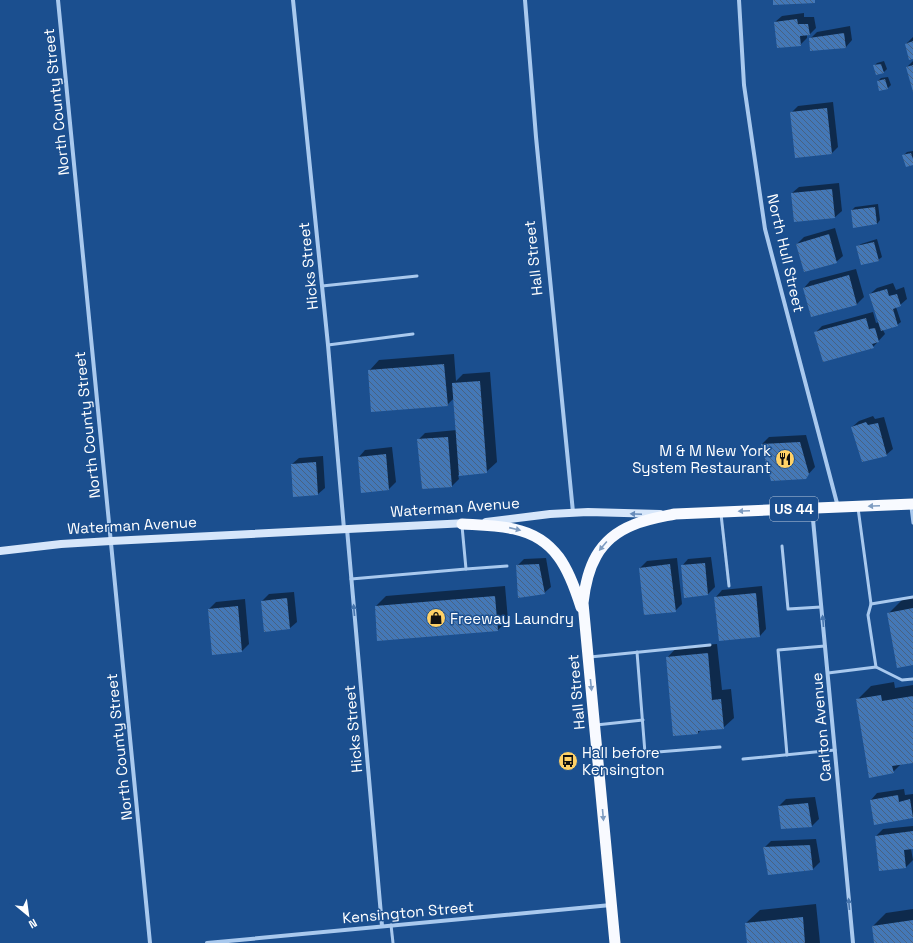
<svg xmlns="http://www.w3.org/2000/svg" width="913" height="943" font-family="'Space Grotesk',sans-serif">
<defs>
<pattern id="building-back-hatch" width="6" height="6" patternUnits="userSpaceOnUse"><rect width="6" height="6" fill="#4478b7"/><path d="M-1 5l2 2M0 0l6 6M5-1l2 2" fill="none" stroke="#486282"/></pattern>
</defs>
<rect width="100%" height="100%" fill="#1b4f8f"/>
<!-- shadow -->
<g fill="#0007">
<polygon points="804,13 804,17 814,17 816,28 810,34 807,34 807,38 800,45 775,22 782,16"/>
<polygon points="850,26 852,40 846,47 810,39 817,32"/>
<polygon points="913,37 913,58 906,44"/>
<polygon points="884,61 887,69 884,72 874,66 877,63"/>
<polygon points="913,61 913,90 907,67"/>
<polygon points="888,77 891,85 888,88 878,81 881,78"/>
<polygon points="833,102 838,147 832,153 791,113 798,106"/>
<polygon points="913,151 913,164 904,155 907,152"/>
<polygon points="839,183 842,211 835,217 792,193 799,187"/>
<polygon points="878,204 880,220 877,224 852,210 855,207"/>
<polygon points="835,228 843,256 836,262 797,244 804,237"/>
<polygon points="877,239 882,257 878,260 857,247 861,244"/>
<polygon points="856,269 864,297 857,304 811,316 804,288 810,281"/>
<polygon points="893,283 896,290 904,287 907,299 900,305 896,307 901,322 897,325 883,330 885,334 873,347 816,332 822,326 873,312 876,323 879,322 870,294 877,288"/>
<polygon points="454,354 456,381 463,374 490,372 497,462 486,472 458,475 459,479 452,486 422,488 418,440 425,433 457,430 454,398 447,405 369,371 379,360"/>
<polygon points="873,416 875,419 884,417 893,449 886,455 852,427 859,421"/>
<polygon points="806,435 815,467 805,478 762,444 769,437"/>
<polygon points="392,447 396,482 389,489 362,492 359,457 365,450"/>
<polygon points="323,456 325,488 318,494 294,496 292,464 299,458"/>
<polygon points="711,557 715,587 708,594 682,566 688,559"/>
<polygon points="546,558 551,587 544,593 517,566 524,559"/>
<polygon points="677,558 682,604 675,611 640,568 647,561"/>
<polygon points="505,586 508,620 498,630 376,606 386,596"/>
<polygon points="762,586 766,629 760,636 716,597 722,590"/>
<polygon points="294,592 297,622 290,628 262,601 269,594"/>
<polygon points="913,598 913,664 888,614 902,600"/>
<polygon points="245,599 249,644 242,651 213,653 209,609 216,602"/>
<polygon points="717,644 722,690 731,689 734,718 723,728 701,730 698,733 667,658 677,647"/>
<polygon points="894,682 895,688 913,685 913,762 902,763 893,772 857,700 871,686"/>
<polygon points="904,789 905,795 913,794 913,817 874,824 871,800 877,793"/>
<polygon points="815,797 819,819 812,826 782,828 779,806 786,799"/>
<polygon points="913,826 913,848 911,849 913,860 906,867 880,870 876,836 883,829"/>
<polygon points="816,839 820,862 813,869 768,874 764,848 771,841"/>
<polygon points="816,904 820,943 748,943 746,923 760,910"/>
<polygon points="913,909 913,943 875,943 873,926 886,913"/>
</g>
<!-- building -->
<g fill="url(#building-back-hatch)">
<polygon points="773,0 815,0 815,3 773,5"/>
<polygon points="797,19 798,24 808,24 810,35 800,36 801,46 777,48 774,22"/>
<polygon points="844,33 846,48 810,51 809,38"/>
<polygon points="913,41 913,59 909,60 905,44"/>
<polygon points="881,64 884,73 876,75 873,65"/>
<polygon points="913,65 913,92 906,67"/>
<polygon points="885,79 888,89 879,91 877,81"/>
<polygon points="827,108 832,154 795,158 790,112"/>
<polygon points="911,153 913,159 913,165 906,167 902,155"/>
<polygon points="832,189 835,218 794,222 791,193"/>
<polygon points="875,207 877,224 853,228 851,210"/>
<polygon points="829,234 837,263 804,272 796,244"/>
<polygon points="874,242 879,261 861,265 856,246"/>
<polygon points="849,275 857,305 811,317 803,288"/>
<polygon points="887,289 889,296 897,294 901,306 893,309 898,326 881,331 869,294"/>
<polygon points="866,318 869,329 875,328 879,342 872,344 874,348 823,362 814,332"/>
<polygon points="444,364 448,406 371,412 368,370"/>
<polygon points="480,381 487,473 459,476 452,383"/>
<polygon points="866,422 868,425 878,423 887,456 862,462 851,427"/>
<polygon points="448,437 452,487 422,489 417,439"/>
<polygon points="800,442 809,474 806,479 771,481 761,444"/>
<polygon points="386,454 389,490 361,493 358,457"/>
<polygon points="316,462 318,495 293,497 291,464"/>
<polygon points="705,563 708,595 684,598 681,565"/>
<polygon points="539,564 545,594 518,598 516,565"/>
<polygon points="670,564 676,612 644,615 639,568"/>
<polygon points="756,593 760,637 719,641 714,597"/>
<polygon points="495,596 498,631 377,641 375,606"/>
<polygon points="287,598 290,629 264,632 261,601"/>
<polygon points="238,606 242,652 212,655 208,609"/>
<polygon points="913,608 913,665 897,668 887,613"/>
<polygon points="708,653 712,700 721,699 724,729 698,731 698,734 673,736 666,657"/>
<polygon points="881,695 882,701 913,696 913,763 892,766 894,773 869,778 856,699"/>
<polygon points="898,795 899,802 910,799 913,818 874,825 870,800"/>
<polygon points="808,803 812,827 781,829 778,806"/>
<polygon points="913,831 913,849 904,850 906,868 879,871 875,836"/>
<polygon points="810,845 813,870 768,875 763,847"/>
<polygon points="803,917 805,943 747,943 745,923"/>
<polygon points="913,920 913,943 874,943 872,926"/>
</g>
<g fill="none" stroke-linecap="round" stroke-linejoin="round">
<!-- service -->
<g stroke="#a9c9ee" stroke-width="3">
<polyline points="322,286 417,276"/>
<polyline points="328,345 413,334"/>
<polyline points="911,507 913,523"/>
<polyline points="721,514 729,586"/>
<polyline points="782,546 788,609 821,607"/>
<polyline points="466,569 507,566"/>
<polyline points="351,579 466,569 462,526"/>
<polyline points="871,604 913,597"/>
<polyline points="637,652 645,753 720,747"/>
<polyline points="590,657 710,645"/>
<polyline points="876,667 902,680 913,679"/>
<polyline points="828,673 876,667 868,615 871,604 858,508"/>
<polyline points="596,725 643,720"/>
<polyline points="787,755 778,650 825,646"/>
<polyline points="743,759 835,750"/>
<polyline points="391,925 393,943"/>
</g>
<!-- minor -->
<g stroke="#a9c9ee" stroke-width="4">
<polyline points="58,0 150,943"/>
<polyline points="293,0 328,345 344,529"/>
<polyline points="525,0 536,137 573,512"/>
<polyline points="739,0 744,85 765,229 838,507"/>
<polyline points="812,509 853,943"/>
<polyline points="347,529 382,926"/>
<polyline points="207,943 611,905"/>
</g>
<!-- secondary -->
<g stroke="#d6e6fa" stroke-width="8">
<polyline points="486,522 550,514 588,512 660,514"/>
<polyline points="0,551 61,544 111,541 467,523"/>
</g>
<!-- trunk -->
<g stroke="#f8faff" stroke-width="11">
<path d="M462,524c17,1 35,1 52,5 42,9 55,40 67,78"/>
<path d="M615,943l-32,-340c4,-36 15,-64 50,-78 14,-6 28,-8 42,-11l238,-10"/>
</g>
</g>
<!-- one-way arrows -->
<defs><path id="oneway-solid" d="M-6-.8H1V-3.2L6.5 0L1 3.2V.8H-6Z"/></defs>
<g fill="#7e9cc1">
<use href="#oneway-solid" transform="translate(874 506) rotate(177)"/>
<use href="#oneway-solid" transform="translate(744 511) rotate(178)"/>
<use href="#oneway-solid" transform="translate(515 529) rotate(13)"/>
<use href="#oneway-solid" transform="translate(603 546) rotate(130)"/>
<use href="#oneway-solid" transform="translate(591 685) rotate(84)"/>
<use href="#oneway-solid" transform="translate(603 815) rotate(85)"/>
</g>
<use fill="#668bba" href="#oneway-solid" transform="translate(636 514) rotate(-178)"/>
<g fill="#4674ac">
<use href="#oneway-solid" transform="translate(354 610) rotate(-95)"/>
<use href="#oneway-solid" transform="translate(823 621) rotate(-95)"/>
<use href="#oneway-solid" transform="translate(849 904) rotate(-95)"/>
</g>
<!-- icons -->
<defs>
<g id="restaurant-disc" transform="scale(1)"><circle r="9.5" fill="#ffd166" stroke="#1b4f8f"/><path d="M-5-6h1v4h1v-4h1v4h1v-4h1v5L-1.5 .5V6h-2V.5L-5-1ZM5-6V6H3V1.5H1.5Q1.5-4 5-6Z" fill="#111"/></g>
<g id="shop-disc" transform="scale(1)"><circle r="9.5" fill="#ffd166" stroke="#1b4f8f"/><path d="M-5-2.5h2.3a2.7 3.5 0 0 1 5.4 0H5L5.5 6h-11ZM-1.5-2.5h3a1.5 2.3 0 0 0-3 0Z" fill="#111"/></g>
<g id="bus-disc" transform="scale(1)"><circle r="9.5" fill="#ffd166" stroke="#1b4f8f"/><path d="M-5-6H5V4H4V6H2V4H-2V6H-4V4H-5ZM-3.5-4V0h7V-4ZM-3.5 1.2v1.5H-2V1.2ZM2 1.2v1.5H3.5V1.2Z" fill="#111"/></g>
</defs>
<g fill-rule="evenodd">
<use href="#restaurant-disc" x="785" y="459"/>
<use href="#shop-disc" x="436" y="618"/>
<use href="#bus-disc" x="568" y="761"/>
</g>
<g text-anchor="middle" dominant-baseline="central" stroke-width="3" stroke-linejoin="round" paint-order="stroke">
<!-- shield labels -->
<rect fill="#1b4f8f" stroke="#bbcadd" stroke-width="1" x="770" y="497" width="48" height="24" rx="3"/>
<g font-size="14" font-weight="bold" fill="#fff">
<text x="794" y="509">US 44</text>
</g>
<!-- street labels -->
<g font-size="15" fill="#fff" stroke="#1b4f8f">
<text transform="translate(56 102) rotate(-96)">North County Street</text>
<text transform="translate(786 253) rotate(77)">North Hull Street</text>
<text transform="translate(533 258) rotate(-96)">Hall Street</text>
<text transform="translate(308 266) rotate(-96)">Hicks Street</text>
<text transform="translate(87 425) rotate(-96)">North County Street</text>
<text transform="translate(455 507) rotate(-4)">Waterman Avenue</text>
<text transform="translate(132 525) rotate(-3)">Waterman Avenue</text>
<text transform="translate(576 692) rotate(-95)">Hall Street</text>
<text transform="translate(821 727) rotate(-95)">Carlton Avenue</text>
<text transform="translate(353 729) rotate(-95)">Hicks Street</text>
<text transform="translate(119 747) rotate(-96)">North County Street</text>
<text transform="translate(408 912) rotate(-5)">Kensington Street</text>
</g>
<!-- poi labels -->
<g font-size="15" fill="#fff" stroke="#1b4f8f" text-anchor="start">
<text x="771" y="450" text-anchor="end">M &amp; M New York<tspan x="771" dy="17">System Restaurant</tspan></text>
<text x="450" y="618">Freeway Laundry</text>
<text x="582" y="752">Hall before<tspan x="582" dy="17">Kensington</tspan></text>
</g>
</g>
<!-- north arrow -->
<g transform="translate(28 915) rotate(151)" stroke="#1b4f8f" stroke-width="3" paint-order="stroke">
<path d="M0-3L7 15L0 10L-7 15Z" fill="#ffffff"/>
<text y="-6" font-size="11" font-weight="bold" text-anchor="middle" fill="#ffffff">N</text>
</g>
</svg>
